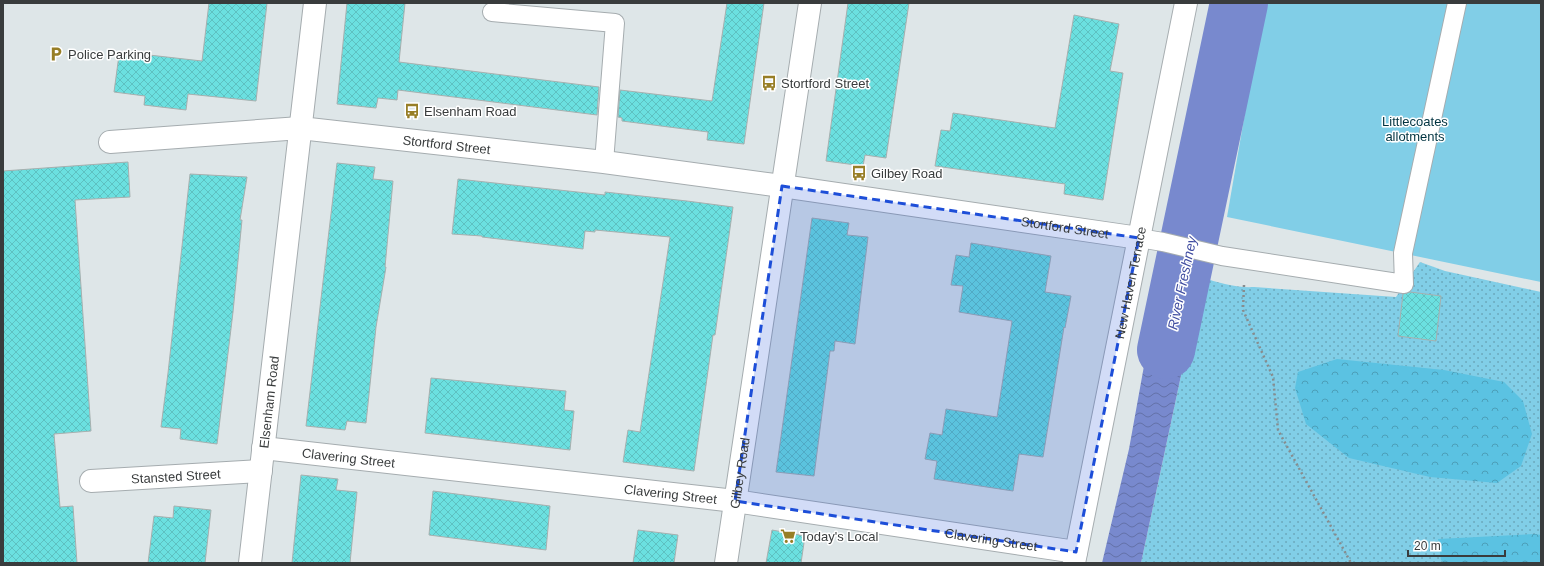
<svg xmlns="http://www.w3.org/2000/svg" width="1544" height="566" font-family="Helvetica,sans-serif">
<defs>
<pattern id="grass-dots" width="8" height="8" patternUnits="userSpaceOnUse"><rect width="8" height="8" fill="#81cee7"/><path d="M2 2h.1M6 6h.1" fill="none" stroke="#6ba8bc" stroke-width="1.8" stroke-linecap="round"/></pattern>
<pattern id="forest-crowns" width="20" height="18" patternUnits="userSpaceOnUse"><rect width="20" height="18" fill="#5bc2e2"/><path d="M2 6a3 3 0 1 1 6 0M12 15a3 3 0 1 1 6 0" fill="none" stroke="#4c9fb8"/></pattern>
<pattern id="water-waves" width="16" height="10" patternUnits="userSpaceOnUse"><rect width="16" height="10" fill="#7889ce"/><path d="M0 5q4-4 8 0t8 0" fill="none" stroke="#6371a8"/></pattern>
<pattern id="building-cross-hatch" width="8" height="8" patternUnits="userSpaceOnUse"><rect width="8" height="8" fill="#6be0e0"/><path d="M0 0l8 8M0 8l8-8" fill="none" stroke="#5ec1c1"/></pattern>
</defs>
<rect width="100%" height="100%" fill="#dee6e8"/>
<!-- grass -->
<path fill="url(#grass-dots)" d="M1420,262l25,9 96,21v271h-400l61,-286c16,6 34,11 52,10l142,10z"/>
<!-- forest -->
<g fill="url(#forest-crowns)">
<polygon points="1337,359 1444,370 1504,382 1523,401 1532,434 1521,466 1497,483 1430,477 1349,458 1306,424 1295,388 1298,372"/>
<polygon points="1535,534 1541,535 1541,563 1444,563 1441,560 1438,539"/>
</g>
<!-- garden -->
<polygon fill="#81cee7" points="1264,3 1541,3 1541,282 1227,217"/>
<!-- water -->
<g fill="url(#water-waves)">
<polygon points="1211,3 1256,3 1212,228 1193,220 1177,216"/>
<polygon points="1162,266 1202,277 1141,563 1102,563 1129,449"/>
</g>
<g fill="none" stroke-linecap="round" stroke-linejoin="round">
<!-- river -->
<polyline stroke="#7889ce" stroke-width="58" points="1166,350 1239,3"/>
</g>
<!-- building -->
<g fill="url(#building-cross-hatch)" stroke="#a7b0af">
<polygon points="209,3 267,3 256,101 188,94 186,110 144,105 145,96 114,92 119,55 149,59 149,55 202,61"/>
<polygon points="347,3 405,3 399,62 599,87 597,115 398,90 397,100 378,98 376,108 337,104"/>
<polygon points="727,3 764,3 744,144 707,140 708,132 622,121 622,118 618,117 620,90 712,101"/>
<polygon points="848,3 909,3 886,158 865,155 863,166 826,161"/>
<polygon points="1074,15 1119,24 1110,71 1123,73 1103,200 1064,194 1065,184 935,166 941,130 950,131 953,113 1055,128"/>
<polygon points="128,162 130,197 75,200 91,431 54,434 60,507 73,506 77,563 3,563 3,171"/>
<polygon points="337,163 375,167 373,179 393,181 385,267 386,267 376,327 366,423 347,421 345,430 306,426"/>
<polygon points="190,174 247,177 240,220 242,220 233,312 217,444 180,439 181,429 161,427 168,373"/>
<polygon points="458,179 605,195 605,192 687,201 733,207 715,335 713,335 694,471 623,462 628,430 640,432 670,237 595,230 595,232 585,231 583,249 482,237 482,236 452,234"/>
<polygon points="812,218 849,223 847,235 868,237 855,344 835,341 834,351 830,351 814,476 776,472"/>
<polygon points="971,243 1051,256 1045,292 1071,296 1065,328 1064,327 1043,457 1019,454 1013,491 934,479 937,461 925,459 930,433 942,435 946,409 997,417 1012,321 959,312 963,286 951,285 956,255 969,257"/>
<polygon points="1410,292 1441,296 1436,341 1398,336 1403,294"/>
<polygon points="431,378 566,391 564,410 574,411 570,450 425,433"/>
<polygon points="301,475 338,479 336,490 357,492 350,563 292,563"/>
<polygon points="433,491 550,506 546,550 429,535"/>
<polygon points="174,506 211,510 205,563 148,563 154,516 173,518"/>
<polygon points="638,530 678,535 674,563 633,563"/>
<polygon points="772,530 805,536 801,563 766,563"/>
</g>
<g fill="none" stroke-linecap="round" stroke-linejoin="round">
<!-- service casing -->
<g stroke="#a5acaf" stroke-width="20">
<g id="service">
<polyline points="492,12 615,23 604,162"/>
<polyline points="1139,238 1163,242 1222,256 1404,284 1403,253 1457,3"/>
</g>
</g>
<!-- minor casing -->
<g stroke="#a5acaf" stroke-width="24">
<g id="minor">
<path id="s1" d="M110,142l190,-14 304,34 178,24 357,52"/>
<path id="s2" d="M263,448l472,53 341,51"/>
<path id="s3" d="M91,481l170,-10"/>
<path id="s4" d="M250,563l65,-560"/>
<path id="s5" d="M726,563l84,-560"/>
<path id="s6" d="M1074,563l112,-560"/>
</g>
</g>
<!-- path -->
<polyline stroke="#878c8e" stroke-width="2.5" stroke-dasharray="2 3" stroke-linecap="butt" points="1244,285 1243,310 1273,377 1278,430 1351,563"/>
<!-- service -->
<use href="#service" stroke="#fff" stroke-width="18"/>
<!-- minor -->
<use href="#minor" stroke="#fff" stroke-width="22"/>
</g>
<!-- marked area -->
<path fill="#1d4ed8" fill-opacity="0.2" stroke="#1d4ed8" stroke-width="3" stroke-dasharray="8 5" stroke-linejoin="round" d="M782,186l357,52 -63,314 -341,-51z"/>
<!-- icons -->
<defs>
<g id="parking-bare" transform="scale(1.2)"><path d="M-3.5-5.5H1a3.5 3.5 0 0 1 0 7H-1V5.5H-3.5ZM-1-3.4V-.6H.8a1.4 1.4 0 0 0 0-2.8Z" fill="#977e26" stroke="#fff" stroke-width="2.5" paint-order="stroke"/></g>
<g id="bus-bare" transform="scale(1.2)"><path d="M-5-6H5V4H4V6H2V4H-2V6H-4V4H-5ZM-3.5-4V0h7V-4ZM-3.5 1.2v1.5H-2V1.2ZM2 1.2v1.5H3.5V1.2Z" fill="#977e26" stroke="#fff" stroke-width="2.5" paint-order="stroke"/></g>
<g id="supermarket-bare" transform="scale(1.2)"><path d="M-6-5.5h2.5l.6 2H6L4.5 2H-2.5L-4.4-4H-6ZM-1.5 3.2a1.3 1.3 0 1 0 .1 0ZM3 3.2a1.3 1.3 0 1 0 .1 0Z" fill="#977e26" stroke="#fff" stroke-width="2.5" paint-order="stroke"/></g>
</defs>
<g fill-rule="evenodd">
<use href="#parking-bare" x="56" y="54"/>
<use href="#bus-bare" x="769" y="83"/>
<use href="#bus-bare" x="412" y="111"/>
<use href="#bus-bare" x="859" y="173"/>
<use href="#supermarket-bare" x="788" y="536"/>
</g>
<g text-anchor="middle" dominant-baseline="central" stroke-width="3" stroke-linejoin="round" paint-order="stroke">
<!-- poi labels -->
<g font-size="13" fill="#393c3d" stroke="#fff" text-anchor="start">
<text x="68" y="54">Police Parking</text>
<text x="781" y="83">Stortford Street</text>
<text x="424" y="111">Elsenham Road</text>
<text x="871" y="173">Gilbey Road</text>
<text x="800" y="536">Today's Local</text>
</g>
<!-- park labels -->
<g font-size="13" fill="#003340" stroke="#fff">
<text x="1415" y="121">Littlecoates<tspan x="1415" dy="15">allotments</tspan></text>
</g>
<!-- street labels -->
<g font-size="13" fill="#393c3d" stroke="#fff">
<text stroke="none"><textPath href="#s1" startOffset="338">Stortford Street</textPath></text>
<text stroke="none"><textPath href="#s1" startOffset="962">Stortford Street</textPath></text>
<text stroke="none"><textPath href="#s6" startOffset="286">New Haven Terrace</textPath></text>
<text stroke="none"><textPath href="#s4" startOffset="162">Elsenham Road</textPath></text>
<text stroke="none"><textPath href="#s2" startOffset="86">Clavering Street</textPath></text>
<text stroke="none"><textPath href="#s5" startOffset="91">Gilbey Road</textPath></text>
<text stroke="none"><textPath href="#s3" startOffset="85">Stansted Street</textPath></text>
<text stroke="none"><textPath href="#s2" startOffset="410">Clavering Street</textPath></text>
<text stroke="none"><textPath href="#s2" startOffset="734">Clavering Street</textPath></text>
</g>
<!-- water labels -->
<g font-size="14" font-style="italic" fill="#3f4ca0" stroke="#fff">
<text transform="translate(1182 283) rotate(-78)">River Freshney</text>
</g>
</g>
<!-- border -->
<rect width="1544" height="566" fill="none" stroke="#393c3d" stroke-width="8"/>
<!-- scale -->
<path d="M1408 550v6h97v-6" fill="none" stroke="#393c3d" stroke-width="2"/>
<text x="1414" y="550" font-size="12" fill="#393c3d" stroke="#ffffff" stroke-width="3" paint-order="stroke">20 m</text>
</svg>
